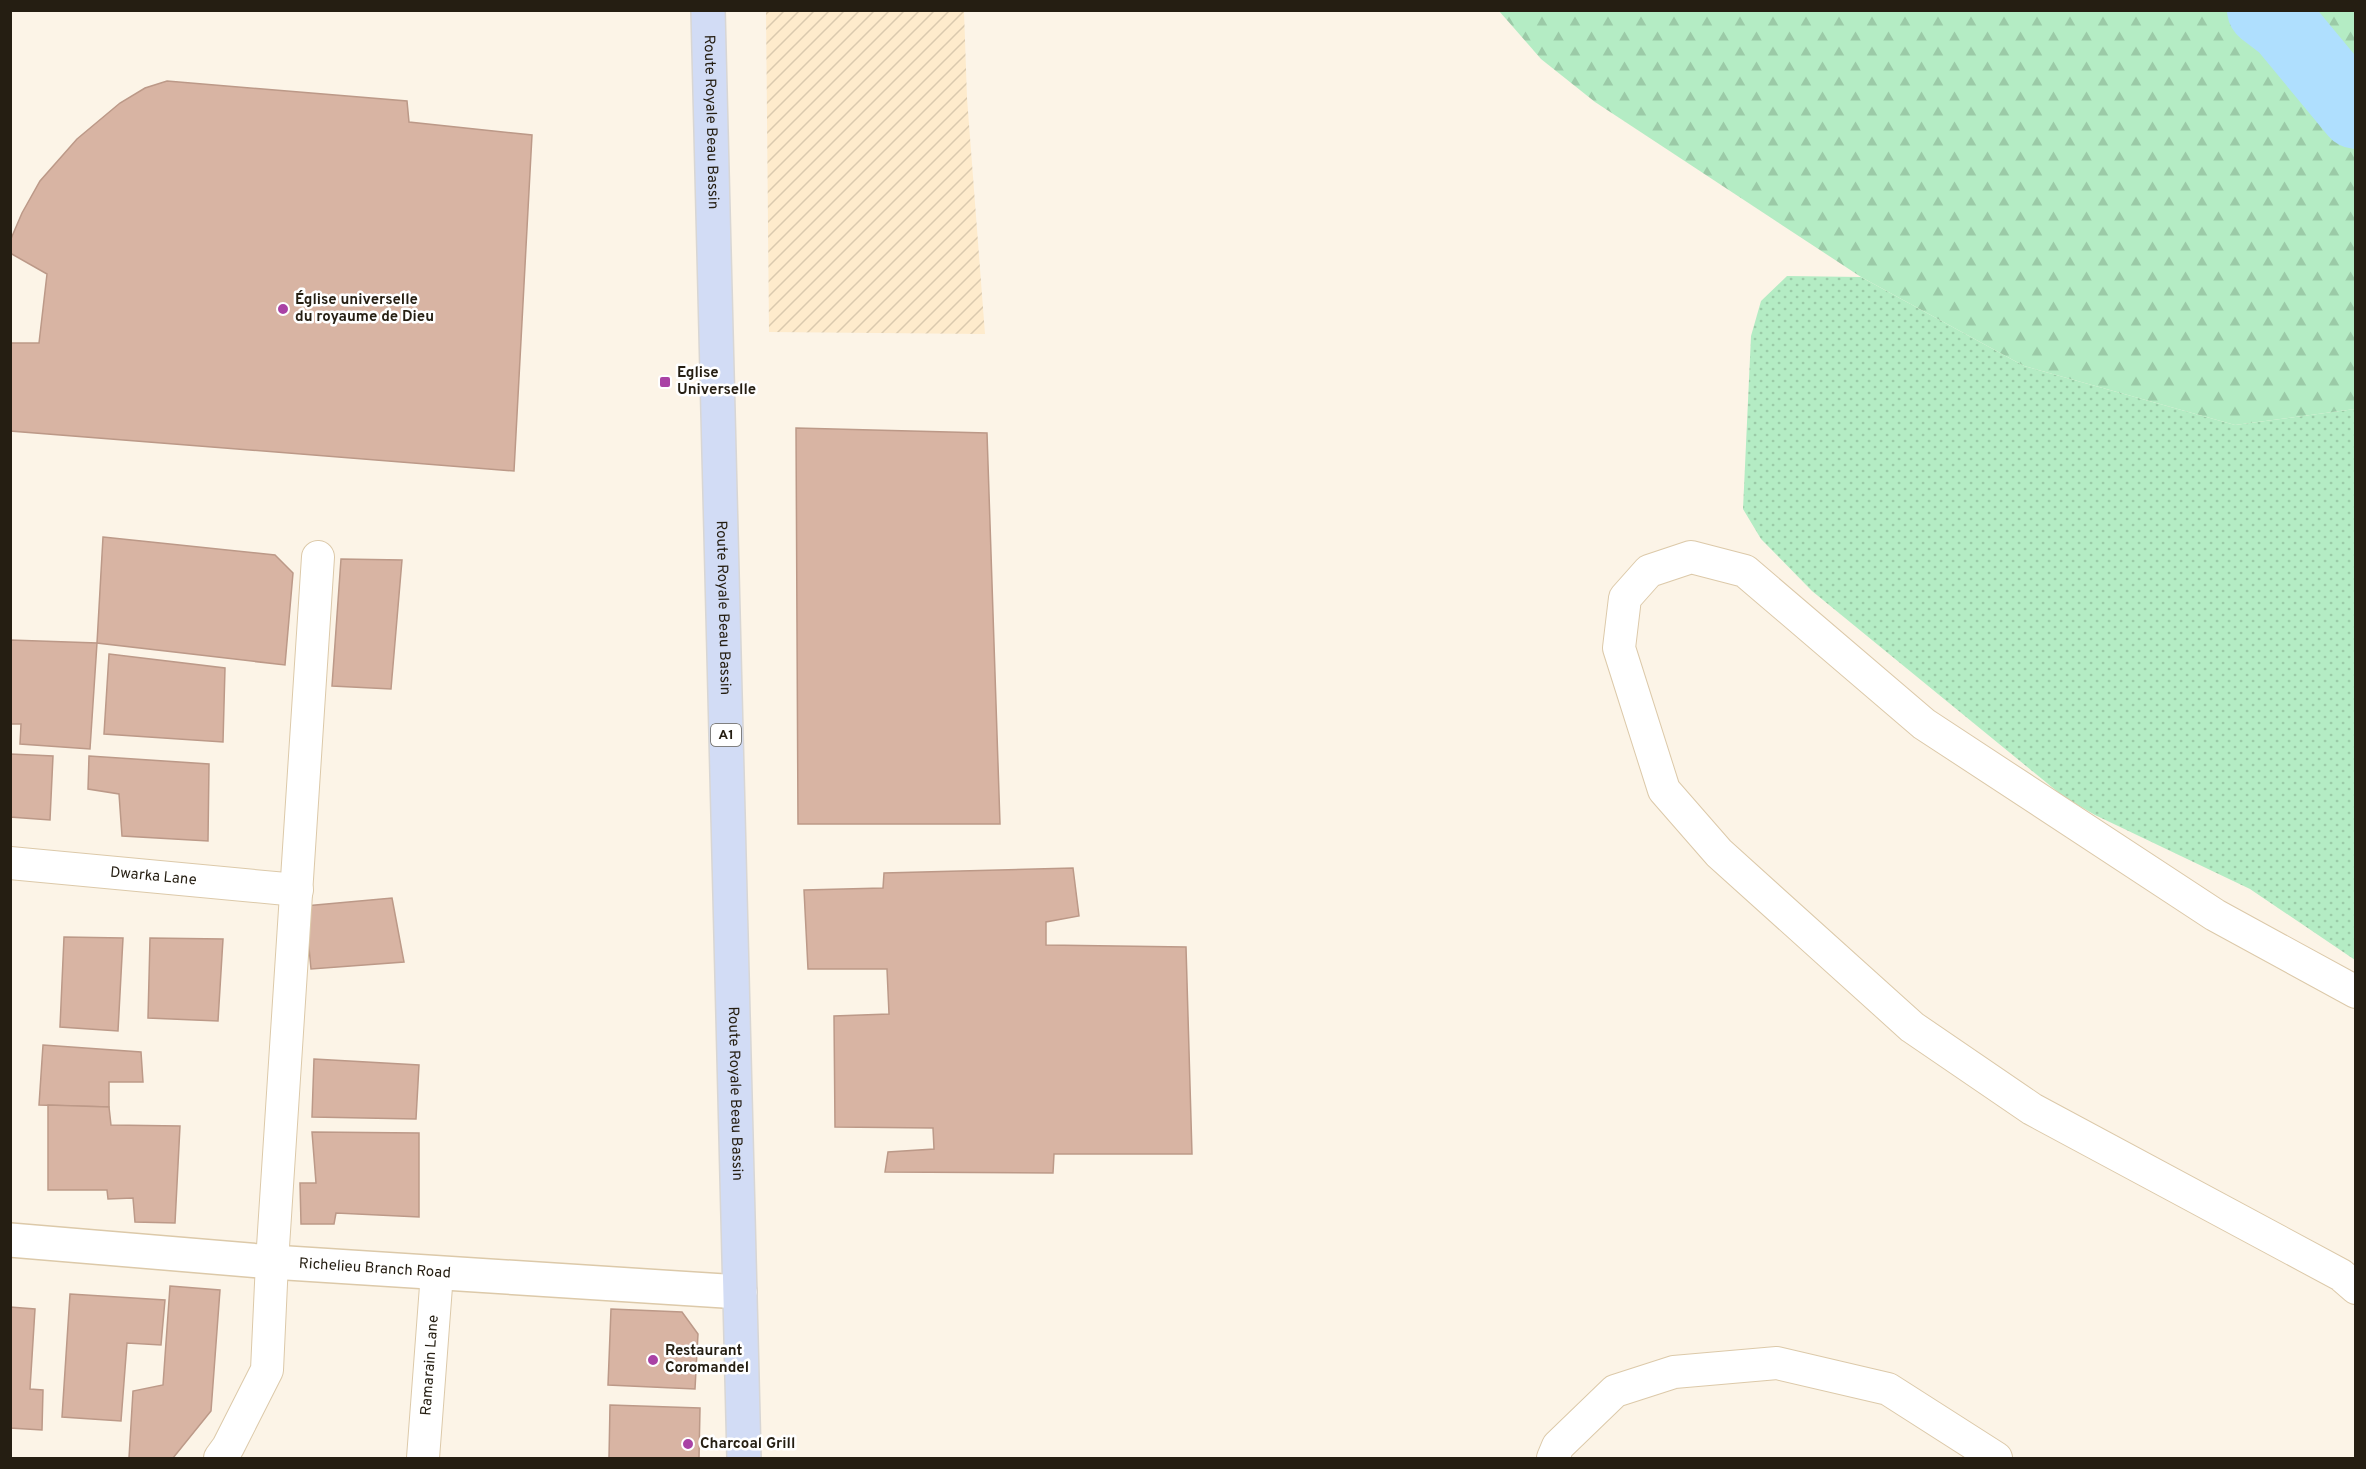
<svg xmlns="http://www.w3.org/2000/svg" width="2366" height="1469" font-family="Overpass,sans-serif">
<defs>
<pattern id="industrial-furrows" width="10" height="10" patternUnits="userSpaceOnUse" patternTransform="scale(1.5)"><rect width="10" height="10" fill="#feebcc"/><path d="M-1 1l2-2M0 10L10 0M9 11l2-2" fill="none" stroke="#dac9ae"/></pattern>
<pattern id="grass-dots" width="8" height="8" patternUnits="userSpaceOnUse" patternTransform="scale(1.5)"><rect width="8" height="8" fill="#b4ecc4"/><path d="M2 2h.1M6 6h.1" fill="none" stroke="#9bcaa7" stroke-width="1.8" stroke-linecap="round"/></pattern>
<pattern id="forest-firs" width="22" height="20" patternUnits="userSpaceOnUse" patternTransform="scale(1.5)"><rect width="22" height="20" fill="#b4ecc4"/><path d="M5 1l3.5 6h-7zM16 11l3.5 6h-7z" fill="#9bcaa7"/></pattern>
</defs>
<rect width="100%" height="100%" fill="#fcf4e7"/>
<!-- industrial -->
<polygon fill="url(#industrial-furrows)" points="766,11 964,11 967,98 985,334 769,332"/>
<!-- grass -->
<polygon fill="url(#grass-dots)" points="1787,276 1861,277 2024,366 2235,425 2355,409 2355,960 2250,889 2095,815 2064,797 1812,591 1761,539 1743,509 1751,336 1761,301"/>
<!-- forest -->
<polygon fill="url(#forest-firs)" points="1499,11 2355,11 2355,409 2235,425 2024,366 1861,277 1595,102 1541,59"/>
<g fill="none" stroke-linecap="round" stroke-linejoin="round">
<!-- river -->
<polyline stroke="#afdffe" stroke-width="72" points="2263,10 2284,26 2356,113"/>
</g>
<!-- building -->
<g fill="#d8b4a3" stroke="#bc9988" stroke-width="1.5">
<polygon points="167,81 407,101 409,122 532,135 514,471 10,431 10,343 39,343 47,274 10,253 10,241 22,213 40,181 77,139 120,103 145,88"/>
<polygon points="796,428 987,433 1000,824 798,824"/>
<polygon points="103,537 275,555 293,573 285,665 97,643"/>
<polygon points="341,559 402,560 391,689 332,686"/>
<polygon points="10,640 97,643 90,749 20,744 21,724 10,724"/>
<polygon points="109,654 225,668 223,742 104,734"/>
<polygon points="10,754 53,756 50,820 10,817"/>
<polygon points="89,756 209,764 208,841 122,836 119,794 88,789"/>
<polygon points="1073,868 1079,916 1046,922 1046,945 1186,947 1192,1154 1054,1154 1053,1173 885,1172 888,1152 934,1149 933,1128 835,1127 834,1016 889,1014 887,969 808,969 804,890 883,888 884,873"/>
<polygon points="392,898 404,962 311,969 305,906"/>
<polygon points="64,937 123,938 118,1031 60,1027"/>
<polygon points="150,938 223,939 218,1021 148,1018"/>
<polygon points="43,1045 141,1052 143,1082 109,1082 109,1107 39,1105"/>
<polygon points="314,1059 419,1065 416,1119 312,1117"/>
<polygon points="48,1105 109,1107 111,1125 180,1126 175,1223 135,1222 133,1198 108,1199 107,1190 48,1190"/>
<polygon points="312,1132 419,1133 419,1217 336,1213 334,1224 301,1224 300,1183 316,1183"/>
<polygon points="170,1286 220,1290 211,1411 173,1458 129,1458 133,1391 163,1385"/>
<polygon points="70,1294 165,1300 161,1345 127,1343 121,1421 62,1417"/>
<polygon points="10,1307 35,1309 30,1389 43,1390 42,1430 10,1428"/>
<polygon points="611,1309 682,1312 698,1334 695,1389 608,1385"/>
<polygon points="610,1405 700,1408 699,1458 609,1458"/>
</g>
<g fill="none" stroke-linecap="round" stroke-linejoin="round">
<!-- minor casing -->
<g stroke="#dcc9a9" stroke-width="34">
<g id="minor">
<path id="s1" d="M10,863l287,27"/>
<polyline points="2356,992 2215,915 1924,724 1745,571 1691,557 1649,571 1625,598 1619,648 1664,790 1719,853 1912,1027 2032,1109 2341,1275 2356,1288"/>
<polyline points="220,1458 228,1447 267,1370 272,1262 318,557"/>
<path id="s2" d="M423,1458l14,-185"/>
<polyline points="1553,1458 1558,1446 1615,1391 1674,1372 1777,1363 1888,1389 1996,1458"/>
</g>
</g>
<!-- secondary casing -->
<g stroke="#dcc9a9" stroke-width="36">
<g id="secondary">
<path id="s3" d="M10,1240l262,22 468,30"/>
</g>
</g>
<!-- primary casing -->
<g stroke="#d8d6d4" stroke-width="36">
<g id="primary">
<path id="s4" d="M708,10l36,1448"/>
</g>
</g>
<!-- minor -->
<use href="#minor" stroke="#fff" stroke-width="32"/>
<!-- secondary -->
<use href="#secondary" stroke="#fff" stroke-width="33"/>
<!-- primary -->
<use href="#primary" stroke="#d2dcf5" stroke-width="33"/>
</g>
<!-- markers -->
<g fill="#a942a5" stroke="#fff" stroke-width="2">
<circle cx="283" cy="309" r="6"/>
<rect x="659" y="376" width="12" height="12" rx="3"/>
<circle cx="653" cy="1360" r="6"/>
<circle cx="688" cy="1444" r="6"/>
</g>
<g text-anchor="middle" dominant-baseline="central" stroke-width="5" stroke-linejoin="round" paint-order="stroke">
<!-- shield labels -->
<rect fill="#fff" stroke="#666259" stroke-width="1.5" x="711" y="724" width="30" height="22" rx="4.5"/>
<g font-size="14" font-weight="bold" fill="#251e12">
<text x="726" y="735">A1</text>
</g>
<!-- street labels -->
<g font-size="15" fill="#251e12" stroke="#fff">
<text stroke="none"><textPath href="#s4" startOffset="112">Route Royale Beau Bassin</textPath></text>
<text stroke="none"><textPath href="#s4" startOffset="598">Route Royale Beau Bassin</textPath></text>
<text stroke="none"><textPath href="#s1" startOffset="144">Dwarka Lane</textPath></text>
<text stroke="none"><textPath href="#s4" startOffset="1084">Route Royale Beau Bassin</textPath></text>
<text stroke="none"><textPath href="#s3" startOffset="366">Richelieu Branch Road</textPath></text>
<text stroke="none"><textPath href="#s2" startOffset="93">Ramarain Lane</textPath></text>
</g>
<!-- poi labels -->
<g font-size="15" font-weight="bold" fill="#251e12" stroke="#fff" text-anchor="start">
<text x="295" y="300">Église universelle<tspan x="295" dy="17">du royaume de Dieu</tspan></text>
<text x="677" y="373">Eglise<tspan x="677" dy="17">Universelle</tspan></text>
<text x="665" y="1351">Restaurant<tspan x="665" dy="17">Coromandel</tspan></text>
<text x="700" y="1444">Charcoal Grill</text>
</g>
</g>
<!-- border -->
<rect width="2366" height="1469" fill="none" stroke="#251e12" stroke-width="24"/>
</svg>
